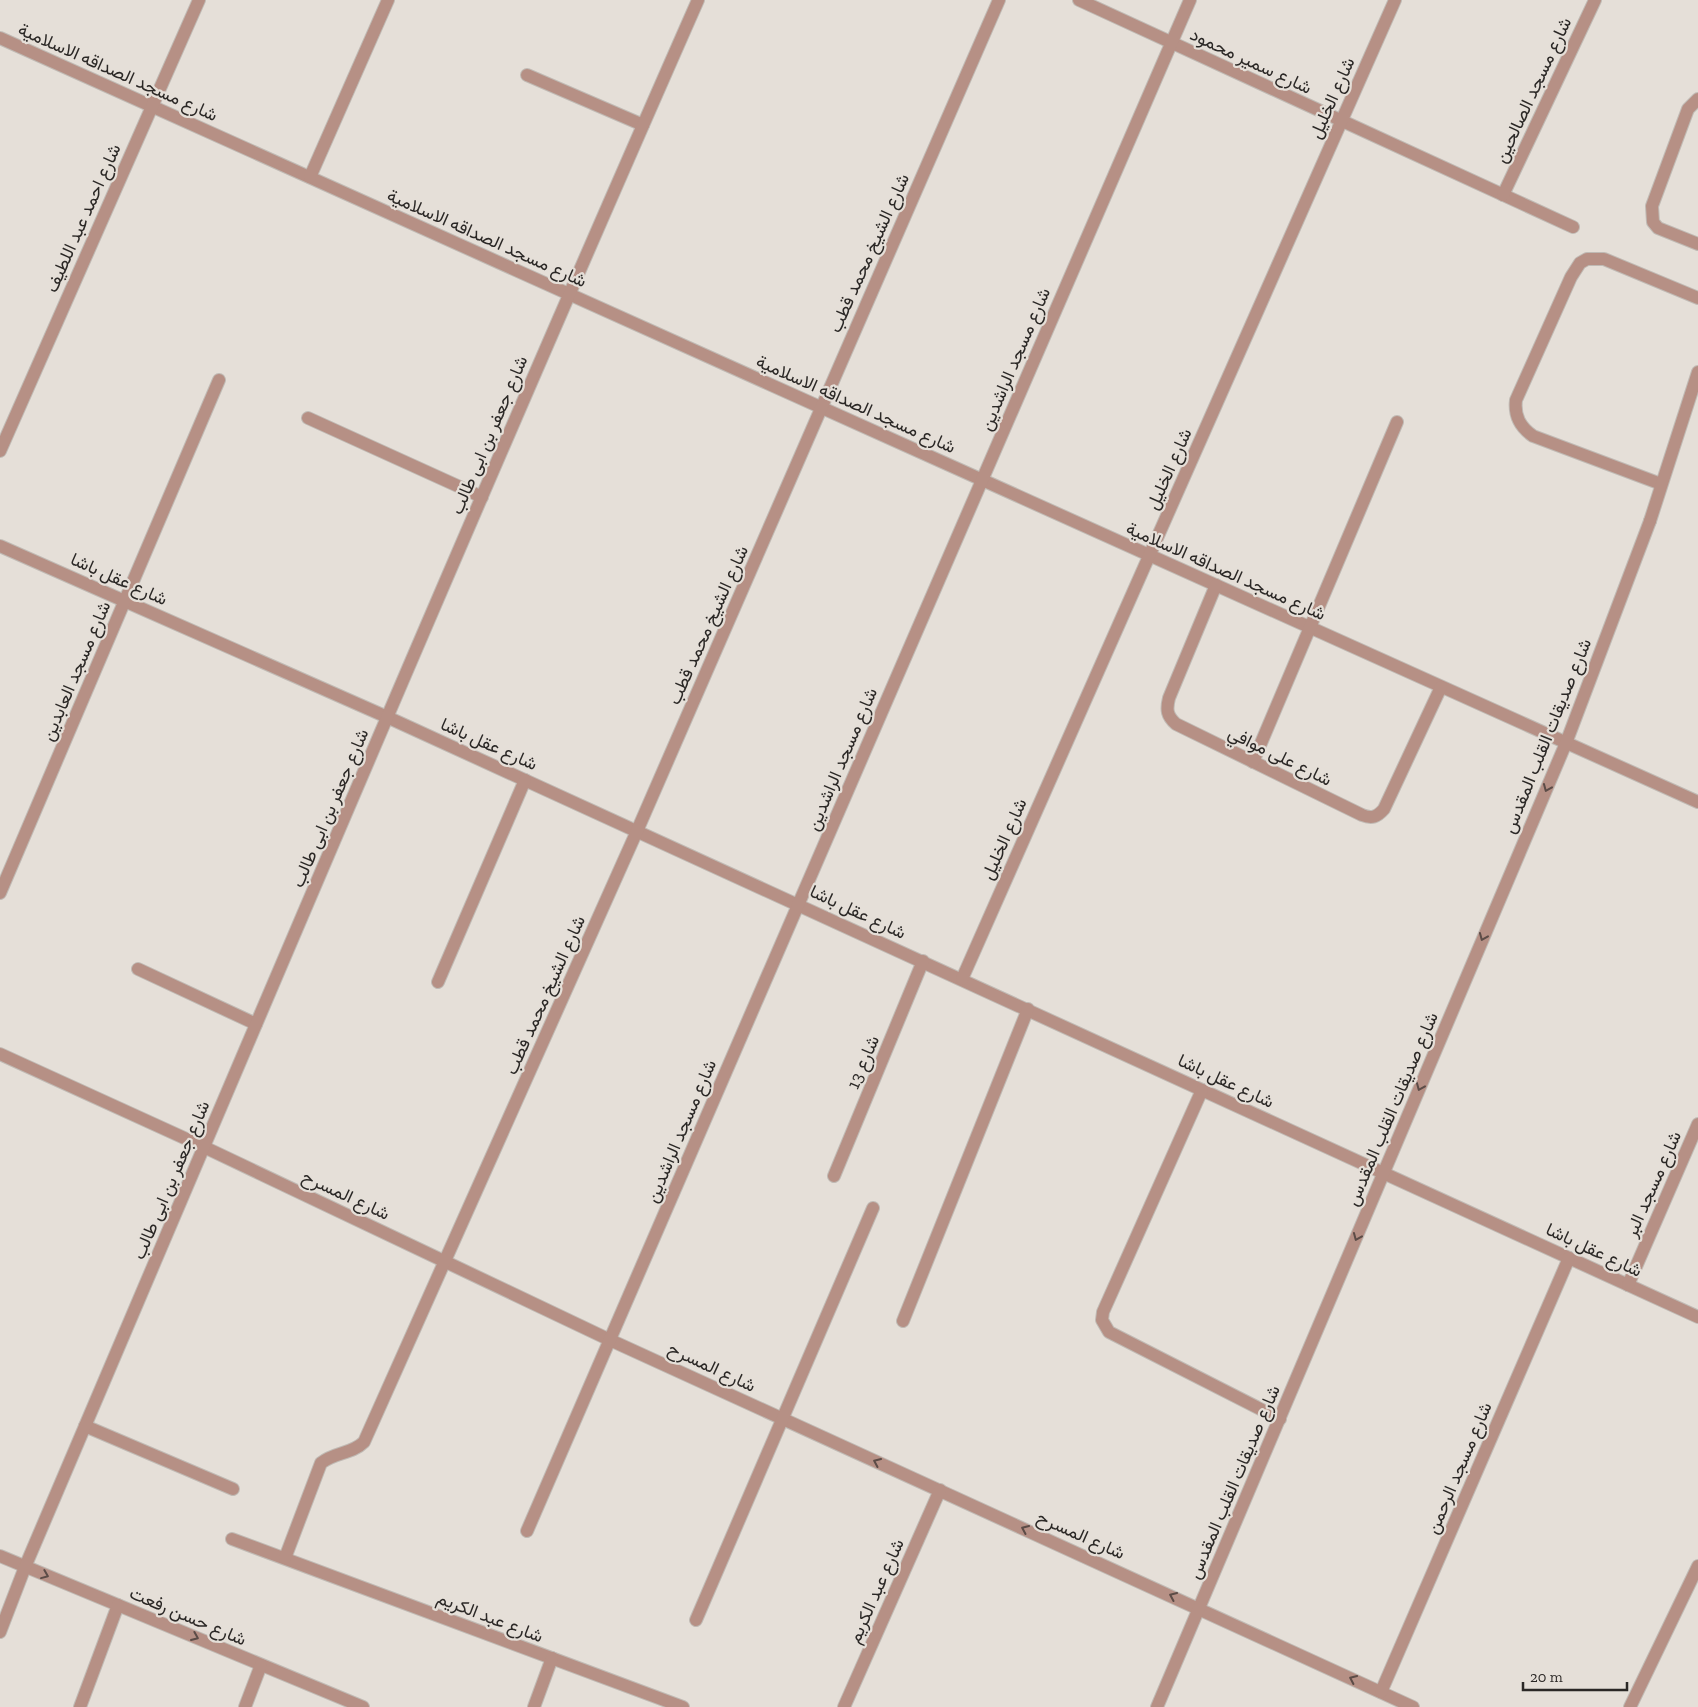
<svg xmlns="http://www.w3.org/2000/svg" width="1698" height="1707" font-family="'Zilla Slab',Vazirmatn,serif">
<rect width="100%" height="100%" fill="#e5dfd8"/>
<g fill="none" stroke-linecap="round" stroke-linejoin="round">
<!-- service casing -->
<g stroke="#c0bab4" stroke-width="14">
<g id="service">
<polyline points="1698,99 1688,109 1652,206 1653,222 1658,228 1698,244"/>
<path d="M1661,484l-128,-48c-13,-9 -19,-20 -17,-36l55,-123 9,-14 7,-4h17l94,39"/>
<polyline points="1650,521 1698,372"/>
</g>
</g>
<!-- minor casing -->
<g stroke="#c0bab4" stroke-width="14">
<g id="minor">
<polyline points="1079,0 1573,227"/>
<polyline points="0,38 1698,802"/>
<polyline points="527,75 643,125"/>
<polyline points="310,177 388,0"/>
<polyline points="1503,195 1595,0"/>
<polyline points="308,418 482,497"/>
<polyline points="0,451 199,0"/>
<polyline points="0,546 387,717 1698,1317"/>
<path d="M1216,585l-47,113c-3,12 -2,18 7,26l186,91c10,4 15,2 22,-6l57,-122"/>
<polyline points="1253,762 1397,422"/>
<polyline points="0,893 219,380"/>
<polyline points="138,969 256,1024"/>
<polyline points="962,979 1395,0"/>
<polyline points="438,982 525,780"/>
<polyline points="0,1054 204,1147 610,1340 1413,1707"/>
<polyline points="1202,1090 1103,1312 1102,1320 1109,1332 1280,1419"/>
<polyline points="834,1176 923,961"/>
<polyline points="1628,1285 1698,1124"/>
<polyline points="903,1321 1028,1009"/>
<polyline points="85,1426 233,1489"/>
<polyline points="527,1531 1190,0"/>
<polyline points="232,1539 683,1707"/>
<polyline points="0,1556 363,1707"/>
<path d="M285,1558l36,-95c14,-11 31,-9 43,-21l273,-611 362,-831"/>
<polyline points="696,1620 873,1208"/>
<path d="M0,1632l25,-65c223,-523 444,-1047 673,-1567"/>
<polyline points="1381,1692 1569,1258"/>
<polyline points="80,1707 118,1605"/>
<polyline points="245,1707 261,1665"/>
<polyline points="534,1707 552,1658"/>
<polyline points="844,1707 940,1490"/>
<polyline points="1157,1707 1566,743 1650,521"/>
</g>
</g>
<!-- tertiary casing -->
<g stroke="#c0bab4" stroke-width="14">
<polyline id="tertiary" points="1630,1707 1698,1566"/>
</g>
<!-- service -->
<use href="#service" stroke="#b69085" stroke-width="12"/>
<!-- minor -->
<use href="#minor" stroke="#b69085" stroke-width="12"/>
<!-- tertiary -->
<use href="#tertiary" stroke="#b69085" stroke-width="12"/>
</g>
<!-- one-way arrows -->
<defs><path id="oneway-chevron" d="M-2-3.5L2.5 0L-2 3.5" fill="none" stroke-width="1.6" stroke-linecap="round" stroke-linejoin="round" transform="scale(1.25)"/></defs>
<g stroke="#5c4c47">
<use href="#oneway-chevron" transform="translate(1547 788) rotate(113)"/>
<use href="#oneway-chevron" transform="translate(1483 937) rotate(113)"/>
<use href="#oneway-chevron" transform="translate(1420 1087) rotate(113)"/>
<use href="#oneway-chevron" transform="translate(1357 1237) rotate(113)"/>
<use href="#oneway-chevron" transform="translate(877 1462) rotate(-156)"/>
<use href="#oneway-chevron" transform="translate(1025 1529) rotate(-156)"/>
<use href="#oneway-chevron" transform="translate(45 1575) rotate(22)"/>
<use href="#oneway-chevron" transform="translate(1173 1596) rotate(-156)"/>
<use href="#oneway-chevron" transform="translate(195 1637) rotate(23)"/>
<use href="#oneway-chevron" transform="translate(1353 1679) rotate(-155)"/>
</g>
<g text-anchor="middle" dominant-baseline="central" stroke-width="4.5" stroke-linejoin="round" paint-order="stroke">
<!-- street labels -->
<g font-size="18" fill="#2b2826" stroke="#e5dfd8">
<text transform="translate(1251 61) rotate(25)">شارع سمير محمود</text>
<text transform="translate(118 72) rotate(24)">شارع مسجد الصداقه الاسلامية</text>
<text transform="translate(1533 90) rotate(-65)">شارع مسجد الصالحين</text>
<text transform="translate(1332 98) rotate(-66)">شارع الخليل</text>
<text transform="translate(83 218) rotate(-66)">شارع احمد عبد اللطيف</text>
<text transform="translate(487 238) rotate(24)">شارع مسجد الصداقه الاسلامية</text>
<text transform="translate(869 253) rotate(-66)">شارع الشيخ محمد قطب</text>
<text transform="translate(1015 359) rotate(-67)">شارع مسجد الراشدين</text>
<text transform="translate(856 404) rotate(24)">شارع مسجد الصداقه الاسلامية</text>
<text transform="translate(489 435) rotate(-67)">شارع جعفر بن ابى طالب</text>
<text transform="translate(1169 469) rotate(-66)">شارع الخليل</text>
<text transform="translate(1226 571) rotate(24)">شارع مسجد الصداقه الاسلامية</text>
<text transform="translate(119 579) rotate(24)">شارع عقل باشا</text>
<text transform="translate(708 625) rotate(-66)">شارع الشيخ محمد قطب</text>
<text transform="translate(76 671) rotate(-67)">شارع مسجد العابدين</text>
<text transform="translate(1547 736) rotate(-68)">شارع صديقات القلب المقدس</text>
<text transform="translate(489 744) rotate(24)">شارع عقل باشا</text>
<text transform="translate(1280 756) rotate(26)">شارع على موافي</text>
<text transform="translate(842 759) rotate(-67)">شارع مسجد الراشدين</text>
<text transform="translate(330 808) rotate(-67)">شارع جعفر بن ابى طالب</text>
<text transform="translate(1004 839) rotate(-66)">شارع الخليل</text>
<text transform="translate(858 912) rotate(25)">شارع عقل باشا</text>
<text transform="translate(545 995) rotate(-66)">شارع الشيخ محمد قطب</text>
<text transform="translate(863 1062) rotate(-67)">شارع 13</text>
<text transform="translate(1226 1081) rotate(25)">شارع عقل باشا</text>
<text transform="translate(1392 1109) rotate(-67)">شارع صديقات القلب المقدس</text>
<text transform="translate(681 1131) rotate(-67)">شارع مسجد الراشدين</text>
<text transform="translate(171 1180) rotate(-67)">شارع جعفر بن ابى طالب</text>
<text transform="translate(1653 1184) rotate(-66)">شارع مسجد البر</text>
<text transform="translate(346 1195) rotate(25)">شارع المسرح</text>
<text transform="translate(1594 1250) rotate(25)">شارع عقل باشا</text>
<text transform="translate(712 1367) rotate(25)">شارع المسرح</text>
<text transform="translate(1459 1468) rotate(-67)">شارع مسجد الرحمن</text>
<text transform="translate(1234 1482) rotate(-67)">شارع صديقات القلب المقدس</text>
<text transform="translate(1081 1535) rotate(24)">شارع المسرح</text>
<text transform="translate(876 1591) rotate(-66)">شارع عبد الكريم</text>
<text transform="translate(188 1616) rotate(23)">شارع حسن رفعت</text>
<text transform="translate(490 1617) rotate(21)">شارع عبد الكريم</text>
</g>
</g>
<!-- scale -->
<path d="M1523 1682v8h104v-8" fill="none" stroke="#2b2826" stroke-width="2.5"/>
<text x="1530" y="1682" font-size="15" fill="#2b2826" stroke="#e5dfd8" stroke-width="4" paint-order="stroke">20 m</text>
</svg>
